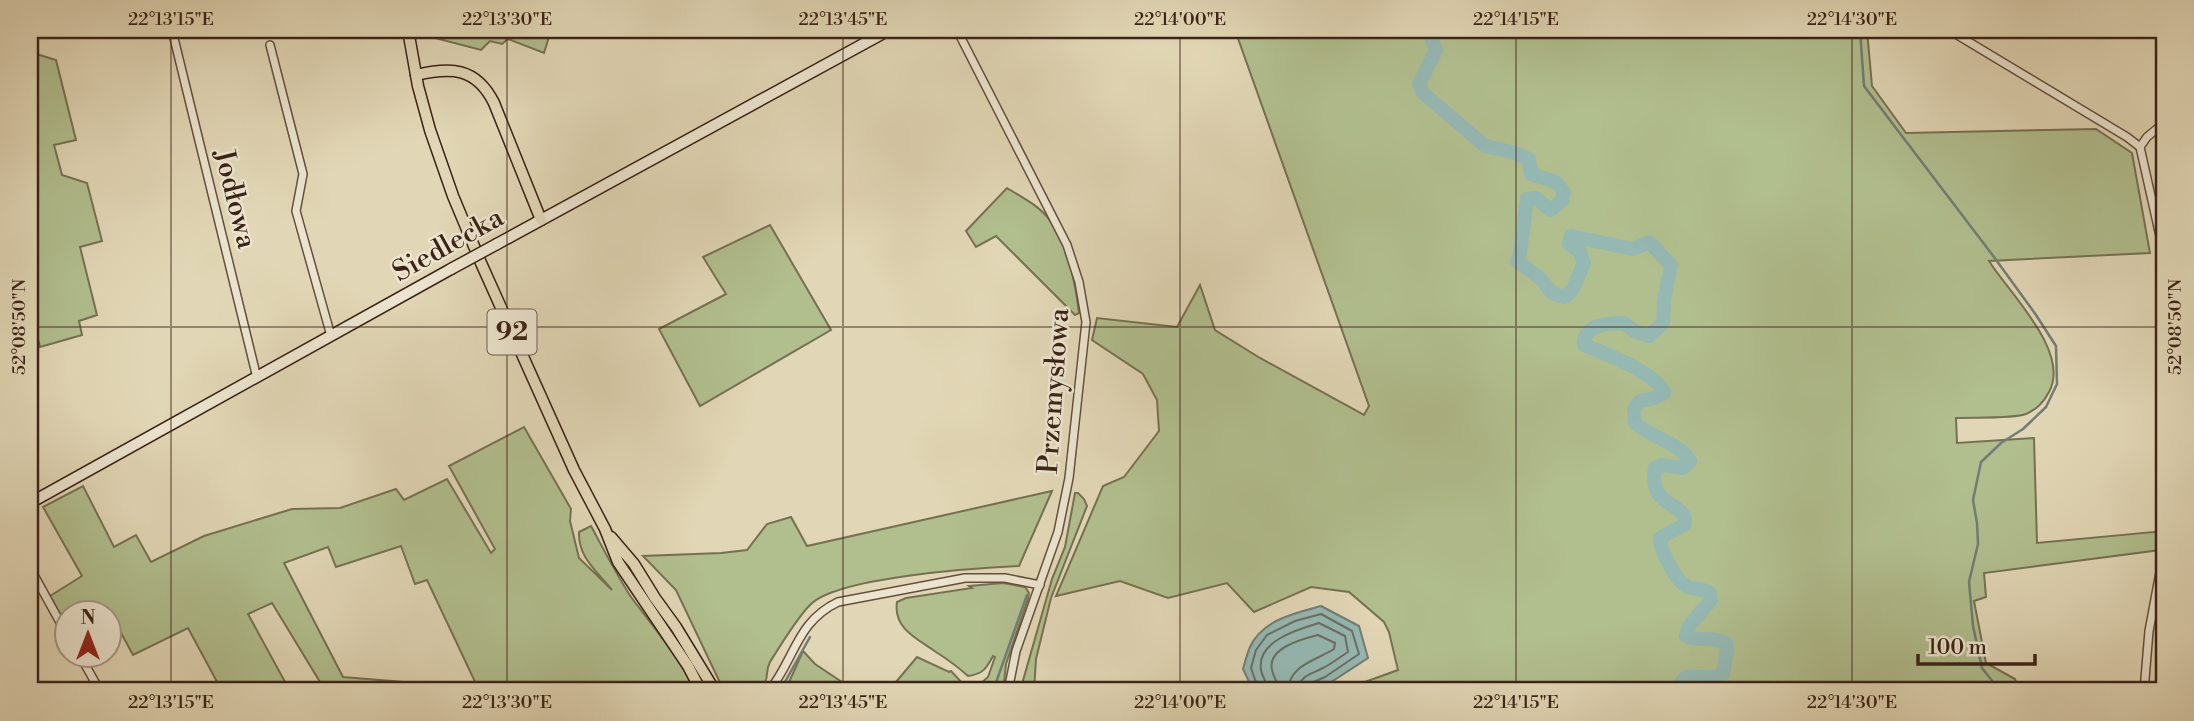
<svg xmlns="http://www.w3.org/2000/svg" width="2194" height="721" font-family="'Libre Bodoni',serif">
<rect width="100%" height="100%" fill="#e1d6b5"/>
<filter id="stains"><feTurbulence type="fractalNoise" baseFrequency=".00286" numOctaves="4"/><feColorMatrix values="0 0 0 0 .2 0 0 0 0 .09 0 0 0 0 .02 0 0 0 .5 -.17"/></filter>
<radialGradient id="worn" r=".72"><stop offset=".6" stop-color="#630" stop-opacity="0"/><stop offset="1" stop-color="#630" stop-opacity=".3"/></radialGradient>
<!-- green -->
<g fill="#b1be8e" stroke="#767152" stroke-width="2" fill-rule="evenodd">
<polygon points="429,30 551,30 544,53 508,39 502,44 490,41 481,50 431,37"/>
<path d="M1235,30h632l5,56 34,47 190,-4 36,24 18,100 -161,8c20,32 82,91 60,131 -6,11 -12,17 -23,22 -12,5 -54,3 -70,4l1,25 77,-5 3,105 127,-12 -4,19 -176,23 2,24 -12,4 12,62 29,16 3,12h-329l-6,-6 3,-4 35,-3c11,-11 17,-37 -3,-43 -8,-2 -19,1 -28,-1l26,-37c-14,9 -31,21 -32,39l5,6 32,3c5,9 1,21 -5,29 -15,-2 -45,-7 -41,17h-335l58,-21 -9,-38 -5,-10 -35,-30 -38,-5 -57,25 -27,-29 -59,15 -48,-17 -64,15 47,-110 21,-9 35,-46 -2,-31 -14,-26 -51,-34 5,-22 80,9 23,-42 15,45 45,28 104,57 5,-9z"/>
<polygon points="30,52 56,60 76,140 54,145 62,175 87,183 102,241 80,247 97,315 79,321 82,335 40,347 30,306"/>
<path d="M1007,188c14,9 31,17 41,30 20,27 27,62 31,95l-4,2 -79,-79 -20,11 -10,-16z"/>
<polygon points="770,225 831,330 700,406 659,329 726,294 703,257"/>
<path d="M524,427l47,82 -1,12 9,37 33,32c-15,-19 -34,-32 -33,-58l12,-6c13,24 25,48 40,71 16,22 57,70 62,94h-400l27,-9 -48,-79 -24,11 42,77h-68l-34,-63 -55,27 -19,-35 -5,2 -1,-10h-42v13l-16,-29 32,-20 -39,-69 40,-21 31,61 22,-12 15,27 53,-26 88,-27 48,-1 56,-19 8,11 43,-21 44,74 4,-4 -46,-83zM401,546l14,38 12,-4 51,108 -135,-11 -59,-114 44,-16 8,20z"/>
<path d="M1052,491l-33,75c-42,2 -183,11 -209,39 -13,13 -30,41 -40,57 -6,12 1,16 -11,29h-35l-48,-101 -33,-34 78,-3 26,-3 20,-26 24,-7 16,29z"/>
<polygon points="1075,493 1078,493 1084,499 1087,506 1051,598 1036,659 1034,691 1020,691 1052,579 1065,547"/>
<path d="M1003,583l22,4 4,6 -1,6 -22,65 -3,27h-25l1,-6 9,-8 7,-20 -2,-1c-7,13 -10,18 -25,20 -10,-9 -21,-17 -32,-24 -18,-13 -43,-23 -39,-50l9,-4 66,-10 -3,-2z"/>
<polygon points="803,651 815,664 851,688 896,682 917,657 949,672 951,671 965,686 967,691 785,691"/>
</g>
<!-- water -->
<path fill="#95b8b3" stroke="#717d75" stroke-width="2" d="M1321,606l38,20 9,32 -40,26 -23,7 -52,-1 -10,-21c2,-7 4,-15 7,-22 12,-27 45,-34 71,-41z"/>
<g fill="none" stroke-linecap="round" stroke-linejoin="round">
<!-- shore -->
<g stroke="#686e65" stroke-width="2">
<polyline points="1259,691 1251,668 1256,650 1267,635 1295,621 1321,614 1352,631 1359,654 1325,677 1311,683 1307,691"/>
<path d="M1268,691c0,-8 -6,-14 -7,-21 -5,-29 38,-41 58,-47l26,13 3,16c-8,5 -17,12 -25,16 -13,7 -23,7 -25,23"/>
<path d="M1279,691c-1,-8 -5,-13 -7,-21 -5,-22 30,-31 46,-35l17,8 -1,6c-19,12 -45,16 -46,42"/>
</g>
<!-- stream -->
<g stroke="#717d75" stroke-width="2.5">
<polyline points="1860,30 1864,86 1994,257 2036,315 2056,346 2057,384 2046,407 2023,429 2001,443 1981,462 1973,500 1977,523 1978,544 1969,582 1973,626 1982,668 2000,691"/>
<polyline points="780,691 810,637"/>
<polyline points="993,691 1027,595"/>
</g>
<!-- river -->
<path stroke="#95b8b3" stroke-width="14" d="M1422,30l8,6 6,14 -17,34 4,9 62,53 27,6 17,7 2,15 25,8 8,10 -2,9 -12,9 -14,-12 -9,1 -7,54 -3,8 23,17 12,15 13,4 8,-8 11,-26 -4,-11 -11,-8 2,-8 62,13 16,-7 22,23 -7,35 -1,23 -14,13 -15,-5 -10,-8c-15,0 -41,1 -40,22 20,8 73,28 80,48l-9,5 -15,3 -6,8 1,14c16,15 44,19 55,38l-7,7 -22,-3 -6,3c-7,42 32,32 30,56l-25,14c0,12 16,44 28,49 8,3 14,1 22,6l1,7 -22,26 -3,10c13,6 27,0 40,7l1,7 -4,24 -8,3h-29l-6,7v7"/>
<!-- minor casing -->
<g stroke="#64503e" stroke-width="10">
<g id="minor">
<polyline points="172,30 257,378"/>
<polyline points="957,30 1067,245 1079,282 1086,322 1069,478 1058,532 1016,651 1008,691"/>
<polyline points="1949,30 2127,137 2140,147"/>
<polyline points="270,45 303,174 296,211 331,336"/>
<polyline points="2164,123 2147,137 2140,147 2164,254"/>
<polyline points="30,568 66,633"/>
<polyline points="79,654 100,691"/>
<path d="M769,691c26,-32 27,-69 69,-89l127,-24h40l35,7"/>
<polyline points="2144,691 2149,631 2164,551"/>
</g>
</g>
<!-- secondary casing -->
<g stroke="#3b2417" stroke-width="13">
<g id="secondary">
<polyline points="497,244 889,30"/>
<polyline points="30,503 451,269"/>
</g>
</g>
<!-- primary casing -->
<g stroke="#3b2417" stroke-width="13">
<g id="primary">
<polyline points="408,30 418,86 430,130 453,196 481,263 574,470 605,529 618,562 688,666 701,691"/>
<path d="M416,75c35,-8 60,-8 78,28l47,117"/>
<polyline points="611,537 634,564 655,598 676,627 715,691"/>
</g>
</g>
<!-- minor -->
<use href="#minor" stroke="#ece4cf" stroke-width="7"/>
<!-- secondary -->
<use href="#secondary" stroke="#ece4cf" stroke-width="10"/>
<!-- primary -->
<use href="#primary" stroke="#e1d6b5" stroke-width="10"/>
<!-- secondary-bridge casing -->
<g stroke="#3b2417" stroke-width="13" stroke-linecap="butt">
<polyline id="secondary-bridge" points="451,269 497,244"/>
</g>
<!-- secondary-bridge -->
<use href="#secondary-bridge" stroke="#ece4cf" stroke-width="10"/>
</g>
<!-- ticks -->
<path fill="none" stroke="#3b2417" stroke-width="2" stroke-opacity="0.45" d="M171,30v661M507,30v661M843,30v661M1180,30v661M1516,30v661M1852,30v661M30,327h2134M30,691h2134"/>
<g text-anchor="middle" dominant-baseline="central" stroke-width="5" stroke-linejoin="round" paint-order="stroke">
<!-- shield labels -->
<rect fill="#ece4cf" stroke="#705e4e" stroke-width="2" x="487.5" y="309.5" width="49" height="45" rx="5"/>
<g font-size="26" font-weight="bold" fill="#3b2417">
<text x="512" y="332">92</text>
</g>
<!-- street labels -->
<g font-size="28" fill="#3b2417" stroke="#ece4cf">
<text transform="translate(235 199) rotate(76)">Jodłowa</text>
<text transform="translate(448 245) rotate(-29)">Siedlecka</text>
<text transform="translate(1054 391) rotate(-86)">Przemysłowa</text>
</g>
</g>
<!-- margin -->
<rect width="2194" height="721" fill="none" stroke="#e1d6b5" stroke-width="77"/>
<!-- north arrow -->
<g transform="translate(88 634)"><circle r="33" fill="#ece4cf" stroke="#a59785" stroke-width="2"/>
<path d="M0-5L12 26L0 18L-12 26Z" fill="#8f2418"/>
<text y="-10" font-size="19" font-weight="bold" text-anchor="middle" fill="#3b2417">N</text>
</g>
<!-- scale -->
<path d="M1918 654v10h117v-10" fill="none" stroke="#3b2417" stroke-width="3.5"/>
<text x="1928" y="654" font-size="21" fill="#3b2417" stroke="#ece4cf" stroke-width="5" paint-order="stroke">100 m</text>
<rect x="38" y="38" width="2118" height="644" fill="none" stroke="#3b2417" stroke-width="2.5"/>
<g font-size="18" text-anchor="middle" fill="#3b2417">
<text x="171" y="25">22°13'15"E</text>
<text x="507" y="25">22°13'30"E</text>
<text x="843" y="25">22°13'45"E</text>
<text x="1180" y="25">22°14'00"E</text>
<text x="1516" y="25">22°14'15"E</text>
<text x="1852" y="25">22°14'30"E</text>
<text transform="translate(19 327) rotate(-90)" y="6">52°08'50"N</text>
<text transform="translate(2175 327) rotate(-90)" y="6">52°08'50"N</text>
<text x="171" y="708">22°13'15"E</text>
<text x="507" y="708">22°13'30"E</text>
<text x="843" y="708">22°13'45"E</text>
<text x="1180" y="708">22°14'00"E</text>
<text x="1516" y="708">22°14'15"E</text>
<text x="1852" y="708">22°14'30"E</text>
</g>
<rect width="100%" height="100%" filter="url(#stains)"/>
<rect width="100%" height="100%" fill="url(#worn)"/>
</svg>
